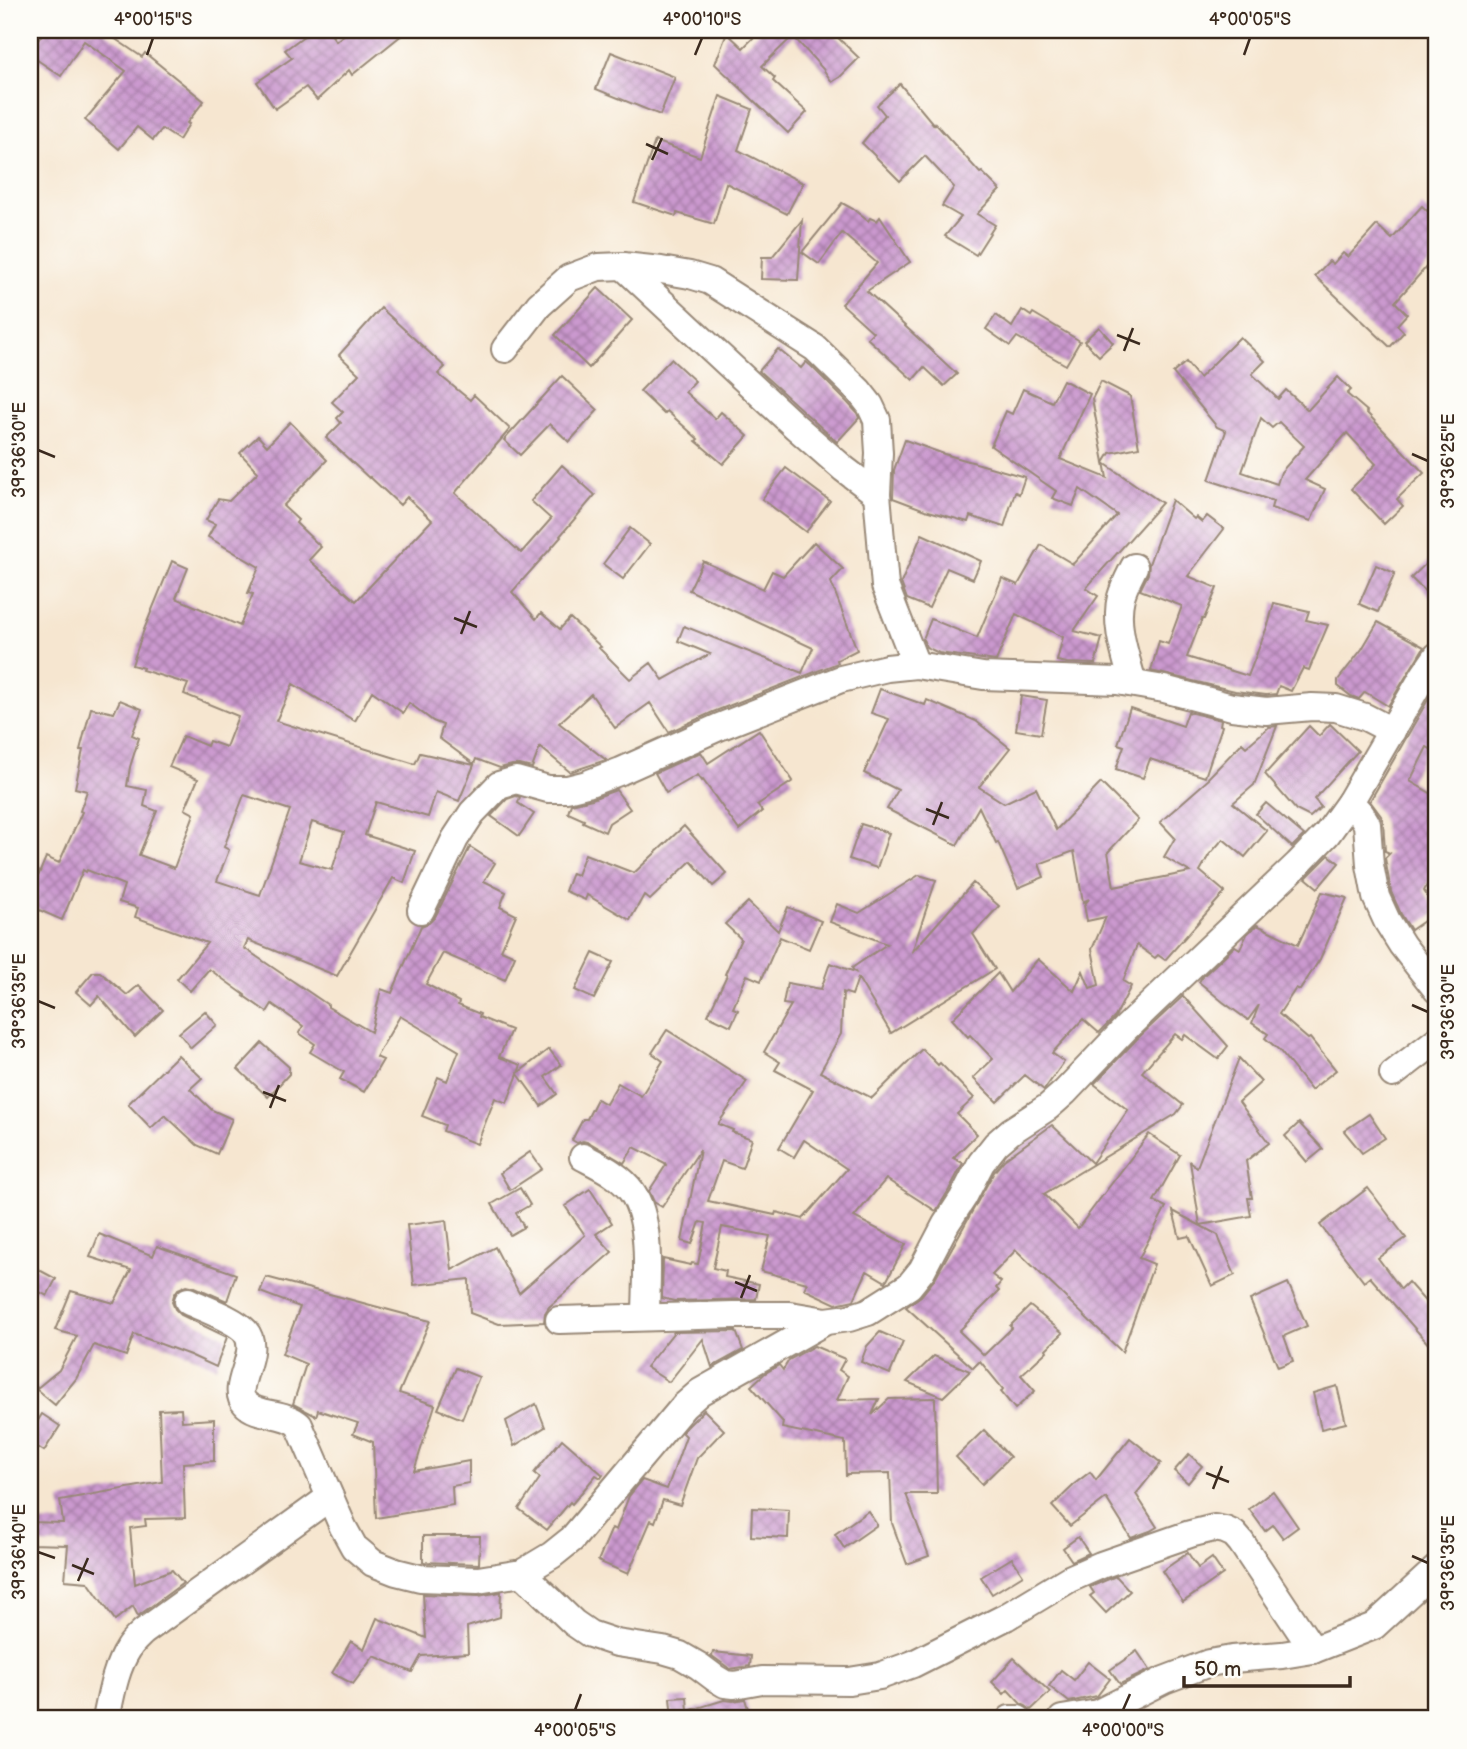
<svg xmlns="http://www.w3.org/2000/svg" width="1467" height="1749" font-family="'Balsamiq Sans',sans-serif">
<defs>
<pattern id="building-cross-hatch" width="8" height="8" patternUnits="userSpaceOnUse" patternTransform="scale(1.75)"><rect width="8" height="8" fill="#cb99cf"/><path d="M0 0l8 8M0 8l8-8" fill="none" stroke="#a67da7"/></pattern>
</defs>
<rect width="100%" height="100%" fill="#fdfcf7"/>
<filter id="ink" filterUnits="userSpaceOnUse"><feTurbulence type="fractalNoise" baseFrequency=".0143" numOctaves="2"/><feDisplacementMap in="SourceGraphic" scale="14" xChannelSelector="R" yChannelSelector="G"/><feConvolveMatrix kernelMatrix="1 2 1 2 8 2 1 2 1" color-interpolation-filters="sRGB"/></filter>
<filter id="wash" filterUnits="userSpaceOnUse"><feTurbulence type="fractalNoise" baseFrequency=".00686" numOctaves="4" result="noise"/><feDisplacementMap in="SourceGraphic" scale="28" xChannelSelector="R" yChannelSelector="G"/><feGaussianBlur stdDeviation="1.57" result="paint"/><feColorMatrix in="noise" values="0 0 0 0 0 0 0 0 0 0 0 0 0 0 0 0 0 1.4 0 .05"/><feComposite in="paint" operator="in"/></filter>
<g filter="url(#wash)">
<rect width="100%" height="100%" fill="#f6e6d0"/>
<g id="blocks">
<!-- building -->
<g fill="url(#building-cross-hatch)" fill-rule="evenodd">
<polygon points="45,30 102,30 142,57 145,53 204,101 187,123 189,124 179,140 162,129 153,140 137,127 119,149 85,120 126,71 84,41 61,76 30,55 30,52"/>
<polygon points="312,30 328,30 336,41 350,30 408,30 352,75 349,70 317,100 306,87 275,109 257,82 292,58 285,50"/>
<polygon points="761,30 830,30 859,58 840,77 832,82 823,69 793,36 762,66 775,78 773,81 807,112 788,133 715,64 727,33 743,48"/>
<polygon points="611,52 675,77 660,115 596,89"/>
<polygon points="900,84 934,125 935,123 980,173 982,172 1000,190 977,214 995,225 976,255 945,236 961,217 942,206 954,187 925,156 900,181 862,143 885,115 877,105"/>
<polygon points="720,96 752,109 738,150 803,183 787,214 726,183 714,224 677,213 676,216 634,202 655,141 700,157"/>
<polygon points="842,203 853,209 868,221 870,218 877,221 880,217 910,262 867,291 957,374 944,386 924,367 913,380 867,338 873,332 842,304 877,263 842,233 819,264 802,252"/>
<polygon points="1422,206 1437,220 1437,255 1395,302 1407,314 1397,325 1404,332 1390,347 1315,276 1329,261 1333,264 1343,253 1348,257 1377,225 1392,239"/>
<polygon points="802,220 798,280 761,279 762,257 772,257"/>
<polygon points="598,288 632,320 589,368 555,335"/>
<path d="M381,308l64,59 -7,7 32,26 4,-5 36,34 -55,64 66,60 30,-34 -20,-18 31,-36 33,30 -35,41 1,1 -49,55 24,27 5,-6 19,16 10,-11 31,29 -2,1 31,31 21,-16 12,17 47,-26 -32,-13 6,-15 118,47 11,-25 -124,-58 14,-29 60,28 9,-18 11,5 31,-34 29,27 -12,13 26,68 -20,10 1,3 -125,49 -44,20 -19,-29 -35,25 -24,-34 -32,29 47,37 -36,12 -30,-25 -8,21 -12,-3h-8l-12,3 -24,-9 -2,5 -35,-26 4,-13 -10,-4 -24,-18 -6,10 -31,-22 -17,30 -62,-37 -17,37 139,43 5,-11 54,12 -15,36 -23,-9 -8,25 -52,-15 -11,33 50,16 -11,32 -11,-5 -56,98 -89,-36 -4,8 84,57v2l43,25 10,-43 11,4 29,-67 8,-3 6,-6 35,-70 25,16 -11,18 22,11 -6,15 16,8 -15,35 14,6 -10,24 -62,-27 -17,31 33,18 -1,3 22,9 -1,3 32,13 -12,27 22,8 -3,8 31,-24 12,16 -16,12 12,17 -16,12 -23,-32 -11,29 -12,-5 -18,46 -34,-13 2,-6 -23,-9 16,-39 9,4 12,-30 -59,-35 -24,41 7,3 -19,32 -24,-13 4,-7 -34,-20 5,-8 -16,-11 4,-7 -31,-22 -5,8 -23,-16 1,-1 -36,-26 -19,22 -13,-12 30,-36 -72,-26 3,-9 -19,-6 5,-17 -37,-15 -1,2 -3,-2 -21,50 -32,-14v-10l16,-39 13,6 23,-51 -2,-1 7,-20 -12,-3 8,-38h-3l11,-42 23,5 6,-13 22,9 -10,26 7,3 -9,29 -3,19 20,4 -3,16 13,5 -18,44 35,13 20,-54 -9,-5 13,-30 -29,-12 14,-31 24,10 2,-5 17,6 12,-31 -54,-22 4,-10 -46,-14 1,-2 -11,-3 11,-33 29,-71 16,7 -12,30 64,28 13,-32 -5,-1 11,-26 -51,-30 7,-13 -9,-4 12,-21 11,2 29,-29 -18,-19 18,-17 9,10 23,-24 37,38 -44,46 15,14 -2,3 25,24 -12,13 47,41 76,-81 -25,-23 -7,8 -30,-28 -1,1 -43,-40 15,-15 -4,-5 6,-6 -11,-10 27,-28 -20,-19zM244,795l46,15 -30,85 -43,-14 12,-31 -5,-3zM312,822l32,10 -12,38 -33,-9z"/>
<polygon points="1022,310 1031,316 1033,313 1080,341 1066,365 1017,337 1010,346 986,329 996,315 1012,327"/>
<polygon points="1099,327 1113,343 1099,356 1084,341"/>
<path d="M1240,337l25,24 -13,13 26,25 8,-9 22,20 30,-33 13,13 -4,4 20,17 -1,1 58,61 -27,26 6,7 -19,18 -33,-35 25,-25 -29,-31 -42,47 20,9 -14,32 -40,-13 2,-7 -64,-21 17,-49 -9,-4 -44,-54 13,-11 13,16zM1261,418l11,10 7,-6 25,24 -23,26 -4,12 -35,-12z"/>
<polygon points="778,349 801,368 806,362 811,366 847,402 857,413 859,418 837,442 759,371"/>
<polygon points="671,359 695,381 685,392 715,419 721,412 748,436 723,464 696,441 698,439 667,411 664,414 640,391"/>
<polygon points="562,376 598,410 569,442 550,424 520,455 504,440"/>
<polygon points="1063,380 1090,394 1060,459 1107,478 1092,399 1101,381 1130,396 1139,447 1110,453 1104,463 1162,503 1086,588 1098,596 1074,631 1102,638 1095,664 1067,663 1057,661 1063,637 1016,614 996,661 939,653 926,647 923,639 931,619 977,638 1002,578 1018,585 1041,545 1073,564 1117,515 1080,489 1073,506 1052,498 1056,491 991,446 1006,411 1012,414 1023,389 1052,402"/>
<polygon points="905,440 944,454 1025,477 1019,494 1015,492 1004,527 970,516 968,522 925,510 893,498 894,470"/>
<polygon points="786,468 830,501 806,532 762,499"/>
<polygon points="1172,500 1194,519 1196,517 1202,522 1207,516 1224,529 1188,576 1217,588 1204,619 1202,619 1187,657 1248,676 1269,622 1274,603 1309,611 1306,620 1328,625 1309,670 1303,668 1291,691 1279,686 1276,694 1266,695 1235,691 1151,671 1159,641 1168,644 1182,606 1140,590 1148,574 1149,564"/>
<polygon points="630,528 650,544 623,579 603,564"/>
<polygon points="922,534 981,561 973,579 947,568 929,608 907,599 901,583"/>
<polygon points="1437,553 1437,603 1411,578"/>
<polygon points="1376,565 1395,573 1378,612 1359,604"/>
<polygon points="1378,622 1424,647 1388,706 1365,692 1359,699 1351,696 1338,686 1338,680 1362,649"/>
<polygon points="1437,684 1437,753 1427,747 1410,781 1437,797 1437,866 1424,891 1437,912 1411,930 1401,914 1391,892 1385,858 1390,853 1385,851 1383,822 1381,816 1370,801"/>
<polygon points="880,689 925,705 927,700 976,721 1010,748 979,787 1004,803 1036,788 1056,830 1101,783 1138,820 1108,852 1114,887 1190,872 1164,857 1175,838 1160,822 1209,779 1208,778 1242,743 1246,747 1269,727 1277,726 1254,785 1233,803 1267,831 1245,857 1223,839 1209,855 1200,871 1225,892 1165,960 1158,955 1155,958 1137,945 1123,981 1131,986 1115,1017 1099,1033 1083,1019 1052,1053 1064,1062 1044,1090 1025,1075 997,1102 973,1078 993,1059 970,1035 968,1037 952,1019 998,973 1010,992 1038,959 1074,991 1083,971 1090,988 1099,985 1092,949 1106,917 1087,921 1084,905 1089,899 1083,902 1074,851 1039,864 1044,877 1018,888 998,842 996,843 979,807 957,845 887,809 898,790 864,773 889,719 871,713"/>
<polygon points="1021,696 1047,700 1041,734 1016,730"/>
<polygon points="1130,708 1183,726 1188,712 1221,720 1220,725 1222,726 1205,777 1150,759 1143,778 1116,769 1124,746 1118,744"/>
<polygon points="1330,724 1358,751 1314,799 1321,807 1310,817 1296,810 1265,774 1309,726 1319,736"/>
<polygon points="759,730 793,781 757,805 762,811 739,830 703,780 702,781 698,775 666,793 655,773 701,752 708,763"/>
<polygon points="616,790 630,809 609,823 605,832 583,822 584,820 568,813 571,804 592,799"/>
<polygon points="516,796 520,797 518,803 534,814 519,836 491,816 507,799"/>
<polygon points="1266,803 1304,835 1292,847 1256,814"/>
<polygon points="861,824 889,833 877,868 849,859"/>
<polygon points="684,826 727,874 713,886 691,861 650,900 644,895 630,920 587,895 585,900 565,891 572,873 577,875 585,854 634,873"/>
<polygon points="1329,855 1339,863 1318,888 1306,878"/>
<polygon points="919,875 936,880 912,952 973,883 999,906 973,934 995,969 891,1033 858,978 852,995 843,992 841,1034 820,1072 872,1098 922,1049 938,1065 940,1063 974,1098 957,1114 977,1134 953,1158 963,1163 949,1190 936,1211 886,1179 854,1217 906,1244 886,1282 867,1271 854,1300 836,1304 804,1289 807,1283 761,1271 770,1236 722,1227 713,1268 726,1271 725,1277 759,1284 756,1299 674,1301 662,1298 663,1259 691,1265 692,1263 698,1264 706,1223 700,1222 692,1244 682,1241 700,1150 662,1207 654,1202 649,1191 666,1165 665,1163 634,1147 624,1163 590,1143 583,1141 577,1143 572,1140 583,1119 587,1119 597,1099 606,1104 618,1083 641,1096 663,1061 652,1053 667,1030 747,1081 718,1124 733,1130 732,1132 752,1139 742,1168 722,1161 708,1201 775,1215 776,1212 803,1219 847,1169 804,1140 794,1157 779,1148 813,1090 775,1070 780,1062 764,1052 791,1005 783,1004 787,983 821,989 830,963 855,972 852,968 887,944 830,922 837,904 859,913"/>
<polygon points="1322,892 1347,898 1320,959 1300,990 1296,988 1279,1014 1308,1039 1310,1038 1336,1070 1311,1090 1279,1050 1265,1038 1268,1034 1252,1023 1259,1005 1248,1020 1223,1002 1199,982 1202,977 1235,946 1240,949 1247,934 1257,925 1298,945"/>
<polygon points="748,902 778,931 788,907 821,921 809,949 780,937 761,981 747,975 733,1008 738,1010 731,1026 708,1015 727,975 725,974 741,939 725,924"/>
<polygon points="593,953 613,962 594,999 575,990"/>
<polygon points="93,972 100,972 127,995 139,985 163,1010 135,1037 99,996 91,1005 76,992"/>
<polygon points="1183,996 1228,1046 1218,1059 1185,1035 1182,1039 1175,1034 1142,1072 1183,1105 1176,1114 1044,1194 1078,1228 1149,1134 1180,1155 1154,1201 1166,1207 1139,1258 1154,1264 1122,1352 1016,1250 992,1275 1001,1282 996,1288 999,1291 959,1331 984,1355 1012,1328 1010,1326 1030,1306 1063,1333 1046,1349 1047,1351 1021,1375 1035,1391 1015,1409 1001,1392 1003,1389 980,1361 973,1368 906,1307 921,1296 934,1280 994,1172 1004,1160 1052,1125 1092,1163 1128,1110 1094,1084 1137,1039"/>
<polygon points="205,1011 217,1025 191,1048 179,1033"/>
<polygon points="262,1043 289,1067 289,1074 268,1097 238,1069"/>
<polygon points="178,1055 202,1078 190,1089 212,1110 232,1119 217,1154 197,1145 165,1115 151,1128 128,1104"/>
<polygon points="1239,1058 1261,1082 1239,1102 1269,1143 1246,1161 1252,1198 1248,1198 1251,1216 1200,1225 1190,1162 1197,1167"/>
<polygon points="1369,1114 1385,1138 1362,1153 1344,1131"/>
<polygon points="1299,1123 1323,1149 1307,1162 1285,1136"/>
<polygon points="530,1152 542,1169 510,1190 500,1173"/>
<polygon points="520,1188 530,1205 516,1213 524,1227 510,1235 492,1204"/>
<polygon points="1368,1188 1406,1238 1378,1258 1401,1289 1408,1282 1437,1315 1437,1354 1370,1277 1364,1282 1320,1225"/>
<polygon points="590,1189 612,1223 596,1234 612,1252 549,1307 545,1313 544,1322 499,1324 470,1313 469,1279 414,1285 407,1225 446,1220 452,1270 495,1247 519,1293 585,1235 565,1206"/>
<polygon points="1173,1211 1218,1235 1220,1241 1235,1275 1212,1286 1189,1236 1180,1238"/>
<polygon points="99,1234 153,1256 157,1246 236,1274 227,1301 195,1287 187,1285 178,1289 174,1295 172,1302 175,1309 181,1315 227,1337 216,1367 190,1355 134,1334 126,1356 94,1345 76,1379 55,1405 36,1389 59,1370 77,1336 55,1330 71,1291 114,1303 131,1270 90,1257"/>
<polygon points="30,1265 56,1279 47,1296 30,1287"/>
<polygon points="266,1277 430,1321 399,1393 435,1405 414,1471 469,1461 469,1483 452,1486 453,1505 376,1518 373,1442 353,1434 358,1423 318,1410 316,1416 293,1404 306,1364 282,1354 300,1307 260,1292"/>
<polygon points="1288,1283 1307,1326 1284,1336 1293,1361 1278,1367 1250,1300"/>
<polygon points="736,1331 743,1350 712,1367 703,1339 669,1382 646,1367 674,1332"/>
<polygon points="880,1332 903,1342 890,1374 861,1362 867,1346"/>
<polygon points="814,1346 845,1359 839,1370 848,1376 837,1400 879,1399 872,1415 889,1399 935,1398 937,1494 906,1494 929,1556 907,1564 892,1523 890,1473 847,1474 846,1477 845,1441 782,1428 783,1422 751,1386 764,1374 779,1365 783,1370 789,1360"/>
<polygon points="934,1356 970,1371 943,1397 907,1382"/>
<polygon points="456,1368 479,1377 462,1419 438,1409"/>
<polygon points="1337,1386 1346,1423 1321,1429 1313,1393"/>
<polygon points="536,1404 545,1427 514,1446 506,1421"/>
<polygon points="181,1409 182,1421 214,1419 214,1461 183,1463 185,1518 145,1519 146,1526 130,1528 135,1584 172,1570 183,1583 138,1616 133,1606 115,1620 88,1582 65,1580 68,1545 30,1544 30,1522 63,1523 60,1500 162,1482 159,1410"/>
<polygon points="704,1410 724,1430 697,1458 680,1505 663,1500 655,1522 651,1520 628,1574 598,1561 612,1528 616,1530 629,1496 642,1480 667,1489 686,1436 682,1432"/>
<polygon points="42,1414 60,1426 44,1451 30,1442 30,1434"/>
<polygon points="984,1430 1010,1457 982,1484 956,1457"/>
<polygon points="1130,1438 1161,1463 1136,1494 1157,1527 1150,1531 1131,1538 1106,1498 1070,1526 1052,1506 1073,1486 1073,1485 1090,1472 1096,1480"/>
<polygon points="562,1439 603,1475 601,1478 596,1475 572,1504 570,1502 547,1530 519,1509 540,1478 534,1473"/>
<polygon points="1189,1454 1202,1466 1188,1483 1174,1471"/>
<polygon points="1273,1491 1298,1527 1283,1538 1273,1525 1265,1531 1249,1509"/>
<polygon points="752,1508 789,1510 788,1538 751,1536"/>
<polygon points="868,1511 877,1525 844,1548 835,1534"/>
<polygon points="423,1536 480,1536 479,1564 423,1562"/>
<polygon points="1078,1537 1089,1553 1072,1561 1063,1548"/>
<polygon points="1188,1553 1198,1568 1212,1558 1223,1574 1183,1602 1162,1571"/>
<polygon points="1012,1558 1023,1575 992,1594 981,1577"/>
<polygon points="1116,1576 1130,1591 1106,1613 1090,1596 1094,1593 1090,1587"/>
<polygon points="501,1592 500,1617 467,1627 468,1653 421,1656 412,1672 374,1656 353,1684 332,1673 351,1641 364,1649 377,1618 426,1638 423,1594 478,1596"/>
<polygon points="1137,1651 1150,1670 1120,1684 1110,1670"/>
<polygon points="713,1652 751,1656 750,1666 730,1669 712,1656"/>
<polygon points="1014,1658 1050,1692 1031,1710 1026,1706 1021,1704 1008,1690 1004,1694 992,1682"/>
<polygon points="1088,1662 1110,1679 1097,1696 1069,1702 1049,1686 1061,1670 1074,1680"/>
<polygon points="687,1697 688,1711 724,1700 733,1701 745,1699 750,1715 736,1719 672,1719 670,1698"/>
</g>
</g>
</g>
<g filter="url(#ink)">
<use href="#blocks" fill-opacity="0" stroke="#988877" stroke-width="2"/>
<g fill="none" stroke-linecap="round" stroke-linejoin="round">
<!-- minor casing -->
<g stroke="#988877" stroke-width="30">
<g id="minor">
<polyline points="623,266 796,427 844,469 877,494"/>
<polyline points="505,349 539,305 569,278 598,267 623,266 661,270 690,275 710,281 815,348 859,391 870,405 877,420 879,453 877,494 885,586 916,665"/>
<path d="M1133,683c-7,-26 -19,-58 -12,-86 3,-11 8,-20 13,-30"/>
<polyline points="1350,802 1361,814 1367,824 1370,865 1376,897 1387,921 1402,945 1437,990"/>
<polyline points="421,910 455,839 472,813 499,785 516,780 548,789 567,789 587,784 621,771 719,727 841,679 887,668 916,665 983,676 1117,681 1164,689 1232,707 1266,711 1312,707 1336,708 1365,717 1392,731"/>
<polyline points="1393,1074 1437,1040"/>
<path d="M583,1157c17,9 37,18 49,35 21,31 14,89 14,125"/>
<path d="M188,1301c16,8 45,17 57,30 18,21 -16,56 0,72 12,14 39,8 54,22l44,102 11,20 19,16 23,9 24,6 58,2 44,-7 30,-18 20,-16 112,-133 16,-14 126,-71 23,-3 19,-6 41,-26 13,-16 24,-46 17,-26 18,-35 15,-19 15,-13 37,-24 17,-15 61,-64 172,-164 29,-30 23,-32 74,-127 13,-19"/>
<polyline points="559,1320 733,1315 790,1315 826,1321"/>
<polyline points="522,1573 574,1623 590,1634 617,1643 663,1650 680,1655 699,1666 715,1678 725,1684 734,1685 762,1680 849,1681 880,1676 913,1664 1006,1617 1069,1579 1101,1565 1190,1534 1214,1528 1225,1530 1234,1534 1241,1542 1313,1650"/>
<path d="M106,1719c5,-23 9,-50 22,-70 4,-7 10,-12 15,-17l187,-135"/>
<polyline points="1010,1719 1018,1719"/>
<polyline points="1062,1719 1098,1713 1164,1680 1209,1663 1232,1659 1282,1655 1313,1650 1374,1626 1437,1568"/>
</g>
</g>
<!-- minor -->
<use href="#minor" stroke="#fff" stroke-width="26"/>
</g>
</g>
<!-- ticks -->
<path fill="none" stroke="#3b2a1e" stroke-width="2.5" d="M147,55l6,-17M695,55l7,-17M1244,55l6,-17M646,144l22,10M652,160l10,-22M1117,335l23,9M1124,351l9,-23M38,450l17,7M1412,454l16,7M454,618l23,9M461,634l9,-23M926,809l23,9M933,825l9,-23M38,1001l17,7M1412,1005l16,7M263,1092l23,9M270,1108l9,-23M735,1282l22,9M741,1298l9,-23M1206,1473l23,9M1213,1489l9,-23M38,1552l17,6M1412,1556l16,7M72,1565l22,9M78,1581l10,-23M575,1710l6,-16M1123,1710l7,-16"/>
<!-- margin -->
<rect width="1467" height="1749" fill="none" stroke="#fdfcf7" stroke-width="77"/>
<!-- scale -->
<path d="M1184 1676v10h166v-10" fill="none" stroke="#3b2a1e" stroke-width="3.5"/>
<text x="1194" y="1676" font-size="21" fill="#3b2a1e" stroke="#fdfcf7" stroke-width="5" paint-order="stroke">50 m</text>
<rect x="38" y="38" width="1390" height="1672" fill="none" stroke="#3b2a1e" stroke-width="2.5"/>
<g font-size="18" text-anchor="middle" fill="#3b2a1e">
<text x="153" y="25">4°00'15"S</text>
<text x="702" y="25">4°00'10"S</text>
<text x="1250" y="25">4°00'05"S</text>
<text transform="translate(19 450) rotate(-90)" y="6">39°36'30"E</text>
<text transform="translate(1448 461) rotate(-90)" y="6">39°36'25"E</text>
<text transform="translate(19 1001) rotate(-90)" y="6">39°36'35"E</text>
<text transform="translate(1448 1012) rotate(-90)" y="6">39°36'30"E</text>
<text transform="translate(19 1552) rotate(-90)" y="6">39°36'40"E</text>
<text transform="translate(1448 1563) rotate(-90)" y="6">39°36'35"E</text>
<text x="575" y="1736">4°00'05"S</text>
<text x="1123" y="1736">4°00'00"S</text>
</g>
</svg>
